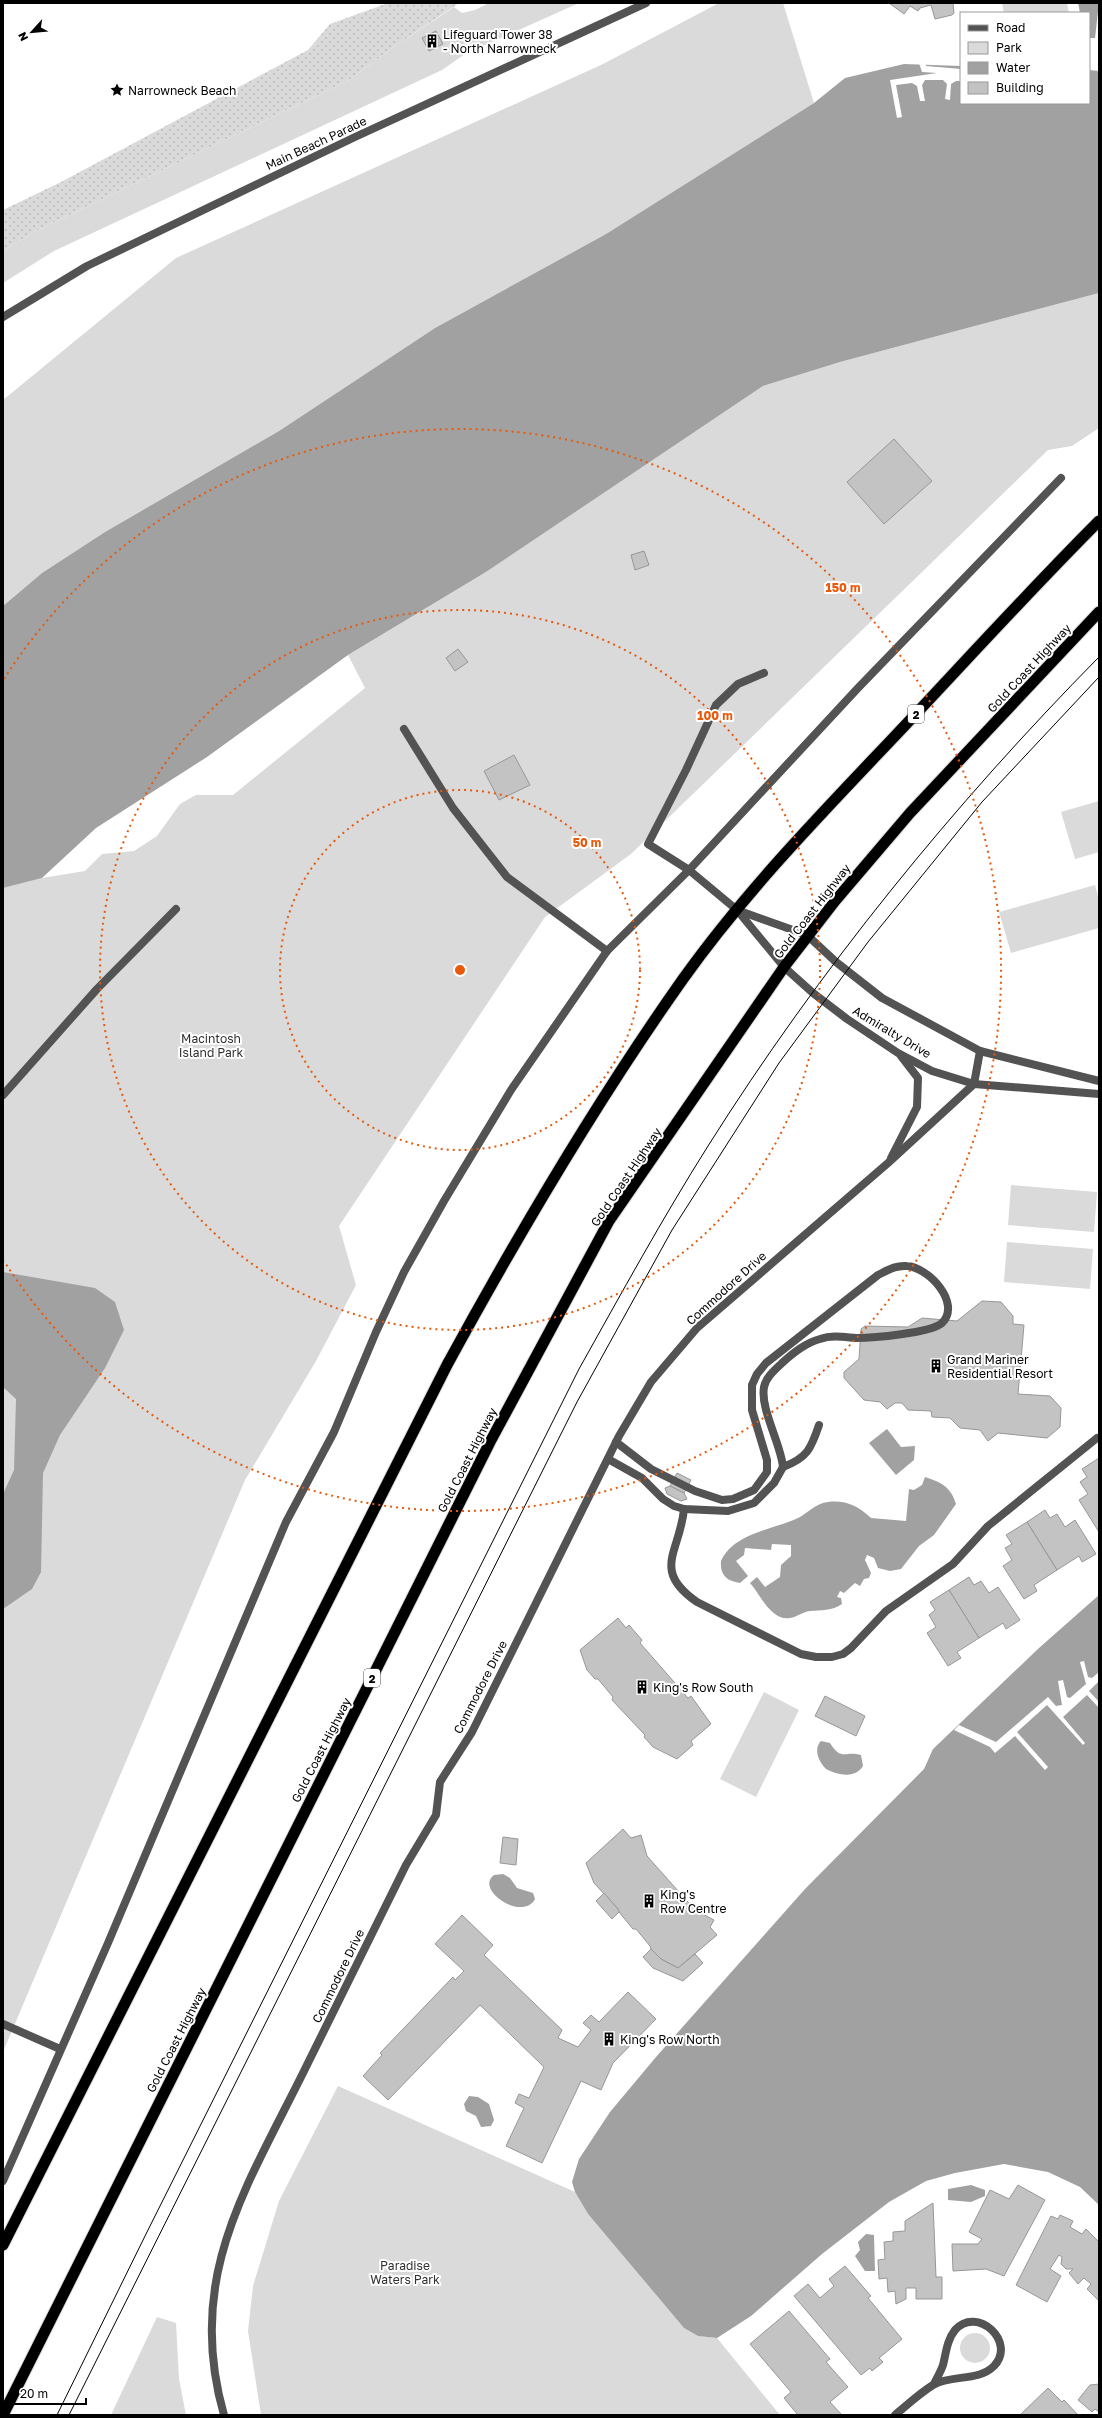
<svg xmlns="http://www.w3.org/2000/svg" width="1102" height="2418" font-family="'Golos Text',sans-serif">
<defs>
<pattern id="grass-dots" width="8" height="8" patternUnits="userSpaceOnUse"><rect width="8" height="8" fill="#dadada"/><path d="M2 2h.1M6 6h.1" fill="none" stroke="#b9b9b9" stroke-width="1.8" stroke-linecap="round"/></pattern>
</defs>
<rect width="100%" height="100%" fill="#fff"/>
<!-- grass -->
<polygon fill="url(#grass-dots)" points="388,3 459,3 398,44 349,80 34,232 3,251 3,210 61,182 308,50 330,24"/>
<!-- green -->
<g fill="#dadada">
<polygon points="489,3 579,3 465,54 442,70 54,251 3,283 3,251 34,232 349,80 398,44 454,7 462,13 475,10"/>
<polygon points="719,3 783,3 814,103 606,234 435,328 279,431 105,532 42,573 3,606 3,400 176,258 603,64"/>
<polygon points="1002,3 1067,3 1069,13 1004,13"/>
<polygon points="1099,293 1099,428 1072,446 1048,450 631,854 545,917 339,1226 356,1285 316,1361 245,1480 3,2052 3,888 42,878 85,871 102,854 134,851 157,836 180,804 196,795 233,795 365,688 348,655 486,572 763,386 840,362"/>
<polygon points="1099,801 1099,852 1075,859 1061,812"/>
<polygon points="1095,885 1099,900 1099,928 1011,953 999,912"/>
<polygon points="1011,1185 1097,1192 1094,1232 1008,1225"/>
<polygon points="1007,1242 1093,1249 1090,1289 1004,1282"/>
<polygon points="764,1692 799,1710 756,1797 720,1779"/>
<polygon points="338,2086 575,2192 588,2214 684,2328 698,2336 717,2338 780,2415 261,2415 248,2331 253,2286 279,2201"/>
<polygon points="157,2317 176,2323 179,2379 186,2415 111,2415"/>
<circle cx="975" cy="2348" r="15"/>
</g>
<!-- water -->
<g fill="#a1a1a1">
<polygon points="1078,3 1099,3 1095,38 1089,38 1089,13 1080,13"/>
<polygon points="904,64 961,66 961,103 1089,103 1089,70 1099,71 1099,293 840,362 763,386 486,572 348,655 207,757 96,828 42,878 3,888 3,606 42,573 105,532 279,431 435,328 606,234 814,103 845,78"/>
<polygon points="3,1272 95,1288 115,1302 124,1330 105,1368 60,1435 43,1473 41,1572 32,1589 3,1609 3,1494 14,1470 16,1399 3,1387"/>
<polygon points="887,1429 901,1447 915,1446 914,1460 896,1475 869,1443"/>
<path d="M925,1477c16,5 26,10 31,27l-22,31 -15,11 -18,23 -11,2 -12,-3 -4,-10 -7,-3 -2,5 6,13 -2,5 -5,1 -4,7 -5,-3 -11,10 -4,-2 -3,6 4,1 1,6c-10,7 -21,6 -32,7 -8,1 -13,6 -20,7 -19,3 -30,-24 -40,-35l7,-6 8,10 15,-10 1,-12 10,-9v-11l-19,-1 -1,6 -26,-2 -1,7 -8,6 12,15 -8,7c-14,-2 -20,-8 -19,-22 13,-28 51,-31 77,-43 10,-5 18,-15 30,-16 18,-2 30,4 43,16l35,3 3,-32 5,1 8,-5z"/>
<polygon points="1099,1595 1099,2205 1080,2187 1048,2172 1004,2164 955,2173 926,2181 889,2202 822,2254 751,2316 717,2338 698,2336 684,2328 588,2214 575,2192 572,2182 579,2159 610,2112 656,2057 805,1889 924,1769 933,1749 1039,1648"/>
<path d="M821,1741l9,2c12,19 15,7 31,12l2,11c-8,13 -25,9 -37,3 -7,-7 -13,-20 -5,-28z"/>
<path d="M503,1874l7,4 7,10 16,5 2,6c-12,23 -61,-9 -41,-24z"/>
<polygon points="469,2096 478,2097 489,2104 494,2120 491,2126 481,2127 476,2116 466,2111 464,2104"/>
<polygon points="971,2185 985,2190 985,2196 971,2202 948,2200 948,2189"/>
<polygon points="866,2234 874,2235 875,2271 865,2271 855,2256 860,2250 858,2242"/>
</g>
<!-- pier -->
<g fill="#fff">
<polygon points="919,63 925,63 926,66 961,69 961,81 956,81 951,84 950,100 945,99 947,84 943,80 925,80 922,85 925,101 920,101 917,86 912,83 896,85 902,117 897,118 890,80 937,73 922,72"/>
<polygon points="1084,1661 1088,1677 1092,1678 1099,1672 1099,1681 1089,1691 1099,1702 1099,1708 1087,1695 1063,1717 1085,1743 1083,1745 1047,1705 1017,1732 1048,1767 1045,1770 1015,1736 995,1753 990,1747 954,1730 959,1725 996,1742 1048,1697 1056,1706 1062,1705 1058,1681 1063,1680 1067,1697 1070,1698 1086,1684 1080,1662"/>
</g>
<!-- building -->
<g fill="#c3c3c3" stroke="#979797">
<polygon points="889,3 953,3 954,13 952,15 935,19 931,5 920,8 918,11 910,6 904,14"/>
<polygon points="436,31 443,44 429,51 422,38"/>
<polygon points="894,439 932,481 884,524 847,482"/>
<polygon points="644,551 649,565 635,570 631,555"/>
<polygon points="458,649 468,662 455,671 446,658"/>
<polygon points="514,755 530,785 499,800 484,771"/>
<polygon points="982,1301 1001,1302 1013,1316 1013,1324 1024,1325 1018,1394 1050,1396 1061,1408 1060,1427 1047,1438 998,1433 988,1441 980,1430 960,1428 950,1418 932,1417 931,1411 908,1410 902,1403 895,1403 887,1409 880,1402 864,1400 844,1378 844,1372 859,1359 861,1329 865,1326 908,1327 922,1318 957,1321"/>
<polygon points="1099,1458 1099,1532 1079,1500 1088,1494 1080,1482 1087,1477 1082,1469"/>
<polygon points="677,1473 691,1480 684,1493 670,1486"/>
<polygon points="670,1486 684,1493 687,1499 681,1501 667,1494 665,1488"/>
<polygon points="1045,1510 1050,1518 1057,1514 1065,1527 1075,1520 1096,1554 1082,1562 1079,1556 1057,1570 1027,1522"/>
<polygon points="1027,1522 1057,1570 1034,1585 1037,1591 1024,1599 1003,1566 1012,1560 1005,1548 1012,1544 1006,1535"/>
<polygon points="969,1577 974,1585 981,1581 989,1593 998,1587 1020,1620 1006,1629 1003,1623 979,1638 949,1590"/>
<polygon points="949,1590 979,1638 957,1652 961,1658 948,1666 927,1633 936,1627 929,1615 935,1610 930,1602"/>
<polygon points="618,1618 626,1628 629,1625 642,1640 640,1643 688,1698 691,1696 711,1724 691,1741 693,1745 677,1759 653,1747 644,1737 645,1735 612,1700 613,1697 598,1679 595,1679 587,1670 580,1650"/>
<polygon points="825,1696 865,1716 856,1736 815,1716"/>
<polygon points="623,1829 631,1838 641,1835 647,1856 695,1910 714,1920 710,1927 717,1935 678,1968 661,1959 651,1949 650,1946 636,1929 633,1929 619,1912 618,1909 594,1883 586,1863"/>
<polygon points="503,1837 518,1839 516,1865 500,1863"/>
<polygon points="604,1893 618,1909 619,1912 612,1919 596,1901"/>
<polygon points="462,1915 493,1945 484,1955 562,2030 558,2038 578,2047 591,2030 583,2023 591,2015 599,2022 628,1992 656,2019 613,2063 601,2090 581,2081 542,2163 506,2146 524,2108 515,2103 519,2094 529,2098 544,2067 480,2005 388,2100 363,2076 382,2055 380,2053 453,1977 455,1980 464,1971 435,1944"/>
<polygon points="651,1949 661,1959 678,1968 695,1954 703,1963 683,1981 653,1968 643,1957"/>
<polygon points="1018,2185 1045,2200 1004,2276 986,2269 953,2271 952,2244 978,2244 982,2239 969,2232 990,2190 1009,2199"/>
<polygon points="933,2203 936,2277 942,2277 942,2299 916,2299 916,2288 906,2288 906,2299 896,2304 895,2291 888,2292 887,2278 879,2279 878,2260 885,2259 884,2242 893,2241 893,2232 905,2231 905,2221"/>
<polygon points="1060,2215 1073,2221 1070,2227 1082,2234 1086,2229 1099,2242 1099,2301 1087,2289 1091,2284 1084,2278 1078,2284 1069,2273 1073,2269 1066,2269 1061,2264 1062,2257 1059,2255 1050,2269 1061,2276 1047,2302 1016,2285 1051,2216 1058,2219"/>
<polygon points="845,2266 871,2296 868,2298 902,2339 879,2358 883,2362 872,2371 870,2368 861,2375 794,2296 808,2284 820,2298 834,2286 829,2279"/>
<polygon points="789,2311 830,2359 826,2362 848,2387 830,2402 842,2415 798,2415 784,2398 791,2392 750,2344"/>
<polygon points="1099,2384 1099,2412 1095,2409 1092,2412 1078,2400 1090,2385"/>
<polygon points="1048,2388 1062,2402 1064,2400 1078,2415 1020,2415"/>
</g>
<g fill="none" stroke-linecap="round" stroke-linejoin="round">
<!-- trunk casing -->
<g stroke="#dbdbdb" stroke-width="13">
<g id="trunk">
<path d="M3,2245l444,-880c72,-132 149,-263 236,-386 62,-87 138,-165 212,-243 68,-72 134,-145 204,-215"/>
<polyline points="3,2415 490,1442 609,1221 784,967 835,901 910,813 1099,612"/>
</g>
</g>
<!-- service -->
<g stroke="#535353" stroke-width="8">
<polyline points="404,729 453,808 507,877 607,951"/>
<polyline points="737,910 689,870 648,844 686,770 716,705 738,684 764,673"/>
<polyline points="3,1095 97,989 176,909"/>
<path d="M608,1459l34,19 21,21 11,7 10,3 44,2 26,-8 20,-20 9,-16c-2,-23 -23,-58 -19,-80 2,-10 11,-17 18,-24 11,-10 23,-20 38,-24 12,-4 23,-2 36,-1 16,0 75,-5 86,-15 20,-20 -14,-56 -35,-57 -11,-1 -19,4 -29,9l-112,88 -9,11 -5,11v25l15,50v12l-13,18 -21,9 -11,1 -27,-9 -44,-22 -35,-27"/>
<path d="M783,1467c24,-9 28,-18 36,-42"/>
<path d="M684,1509c-4,43 -33,61 13,93l104,52 15,3h16l11,-3 8,-6 35,-37 67,-47 35,-38 109,-88"/>
<polyline points="3,2024 60,2049"/>
<polyline points="3,2181 108,1943 286,1522 334,1432 376,1332 404,1272 444,1201 511,1090 607,951 689,870 858,688 1061,478"/>
</g>
<!-- minor -->
<g stroke="#535353" stroke-width="8">
<polyline points="737,910 784,967 813,993 847,1019 898,1053 932,1071 974,1084 1099,1094"/>
<polyline points="737,910 807,935 836,962 882,998 980,1051 1099,1081"/>
<polyline points="891,1158 917,1107 918,1078 901,1056"/>
<path d="M224,2415c-39,-136 21,-225 79,-342 34,-69 69,-139 103,-208l30,-50 4,-33 32,-50 147,-296 32,-54 46,-54 191,-165 86,-79 6,-33"/>
<path d="M895,2415c12,-10 25,-22 38,-30 19,-11 45,-3 61,-19 23,-24 -17,-61 -39,-36 -8,10 -9,23 -12,35 -2,6 -6,13 -9,19"/>
</g>
<!-- tertiary -->
<polyline stroke="#535353" stroke-width="8" points="3,317 87,266 355,137 646,3"/>
<!-- trunk -->
<use href="#trunk" stroke="#000" stroke-width="11"/>
<!-- tram -->
<g stroke="#000" stroke-width="1">
<path d="M57,2415l89,-181 433,-865c42,-75 83,-150 129,-223 111,-176 245,-341 391,-489"/>
<polyline points="69,2415 577,1402 672,1230 779,1063 868,942 982,802 1099,677"/>
</g>
</g>
<!-- distance rings -->
<g fill="none" stroke="#e8590c" stroke-width="2" stroke-dasharray="2 4">
<circle cx="460" cy="970" r="180"/>
<circle cx="460" cy="970" r="360"/>
<path d="M4 679A541 541 0 1 1 4 1261"/>
</g>
<!-- icons -->
<defs>
<g id="building-bare" transform="scale(1.08)"><path d="M-4-6H4V6H1V3H-1V6H-4ZM-2.5-4.3h1.7v1.8h-1.7ZM.8-4.3h1.7v1.8H.8ZM-2.5-1h1.7V.8h-1.7ZM.8-1h1.7V.8H.8Z" fill="#000" stroke="#fff" stroke-width="2.5" paint-order="stroke"/></g>
<g id="sight-bare" transform="scale(1.08)"><path d="M0-6L1.8-2.2L6-1.7L2.9 1.2L3.7 5.4L0 3.3L-3.7 5.4L-2.9 1.2L-6-1.7L-1.8-2.2Z" fill="#000" stroke="#fff" stroke-width="2.5" paint-order="stroke"/></g>
</defs>
<g fill-rule="evenodd">
<use href="#building-bare" x="432" y="41"/>
<use href="#sight-bare" x="117" y="90"/>
<use href="#building-bare" x="936" y="1366"/>
<use href="#building-bare" x="642" y="1687"/>
<use href="#building-bare" x="649" y="1901"/>
<use href="#building-bare" x="609" y="2039"/>
</g>
<g text-anchor="middle" dominant-baseline="central" stroke-width="4" stroke-linejoin="round" paint-order="stroke">
<!-- shield labels -->
<g fill="#fff" stroke="#4c4c4c" stroke-width="1">
<rect x="908" y="705" width="16" height="18" rx="3"/>
<rect x="364" y="1669" width="16" height="18" rx="3"/>
</g>
<g font-size="11" font-weight="bold" fill="#000">
<text x="916" y="714">2</text>
<text x="372" y="1678">2</text>
</g>
<!-- poi labels -->
<g font-size="12" fill="#000" stroke="#fff" text-anchor="start">
<text x="443" y="34">Lifeguard Tower 38<tspan x="443" dy="14">- North Narrowneck</tspan></text>
<text x="128" y="90">Narrowneck Beach</text>
<text x="947" y="1359">Grand Mariner<tspan x="947" dy="14">Residential Resort</tspan></text>
<text x="653" y="1687">King's Row South</text>
<text x="660" y="1894">King's<tspan x="660" dy="14">Row Centre</tspan></text>
<text x="620" y="2039">King's Row North</text>
</g>
<!-- street labels -->
<g font-size="12" fill="#000" stroke="#fff">
<text transform="translate(316 143) rotate(-25)">Main Beach Parade</text>
<text transform="translate(1029 668) rotate(-47)">Gold Coast Highway</text>
<text transform="translate(812 911) rotate(-52)">Gold Coast Highway</text>
<text transform="translate(892 1032) rotate(31)">Admiralty Drive</text>
<text transform="translate(626 1177) rotate(-56)">Gold Coast Highway</text>
<text transform="translate(726 1288) rotate(-42)">Commodore Drive</text>
<text transform="translate(467 1460) rotate(-63)">Gold Coast Highway</text>
<text transform="translate(480 1687) rotate(-63)">Commodore Drive</text>
<text transform="translate(321 1750) rotate(-63)">Gold Coast Highway</text>
<text transform="translate(338 1976) rotate(-64)">Commodore Drive</text>
<text transform="translate(176 2040) rotate(-63)">Gold Coast Highway</text>
</g>
<!-- park labels -->
<g font-size="12" fill="#313131" stroke="#fff">
<text x="211" y="1038">Macintosh<tspan x="211" dy="14">Island Park</tspan></text>
<text x="405" y="2265">Paradise<tspan x="405" dy="14">Waters Park</tspan></text>
</g>
</g>
<circle cx="460" cy="970" r="6" fill="#e8590c" stroke="#fff" stroke-width="2"/>
<g font-size="12" text-anchor="middle" font-weight="bold" fill="#e8590c" stroke="#fff" stroke-width="4" stroke-linejoin="round" paint-order="stroke">
<text x="843" y="592">150 m</text>
<text x="715" y="720">100 m</text>
<text x="587" y="847">50 m</text>
</g>
<!-- border -->
<rect width="1102" height="2418" fill="none" stroke="#000000" stroke-width="8"/>
<!-- legend -->
<rect x="960" y="12" width="130" height="92" fill="#ffffff" stroke="#999999"/>
<rect x="968" y="25" width="20" height="6" fill="#535353" stroke="#999999"/>
<text x="996" y="32" font-size="12" fill="#000000">Road</text>
<rect x="968" y="42" width="20" height="12" fill="#dadada" stroke="#999999"/>
<text x="996" y="52" font-size="12" fill="#000000">Park</text>
<rect x="968" y="62" width="20" height="12" fill="#a1a1a1" stroke="#999999"/>
<text x="996" y="72" font-size="12" fill="#000000">Water</text>
<rect x="968" y="82" width="20" height="12" fill="#c3c3c3" stroke="#999999"/>
<text x="996" y="92" font-size="12" fill="#000000">Building</text>
<!-- north arrow -->
<g transform="translate(32 32) rotate(243)" stroke="#ffffff" stroke-width="3" paint-order="stroke">
<path d="M0-3L7 15L0 10L-7 15Z" fill="#000000"/>
<text y="-6" font-size="11" font-weight="bold" text-anchor="middle" fill="#000000">N</text>
</g>
<!-- scale -->
<path d="M14 2398v6h72v-6" fill="none" stroke="#000000" stroke-width="2"/>
<text x="20" y="2398" font-size="12" fill="#000000" stroke="#ffffff" stroke-width="3" paint-order="stroke">20 m</text>
</svg>
